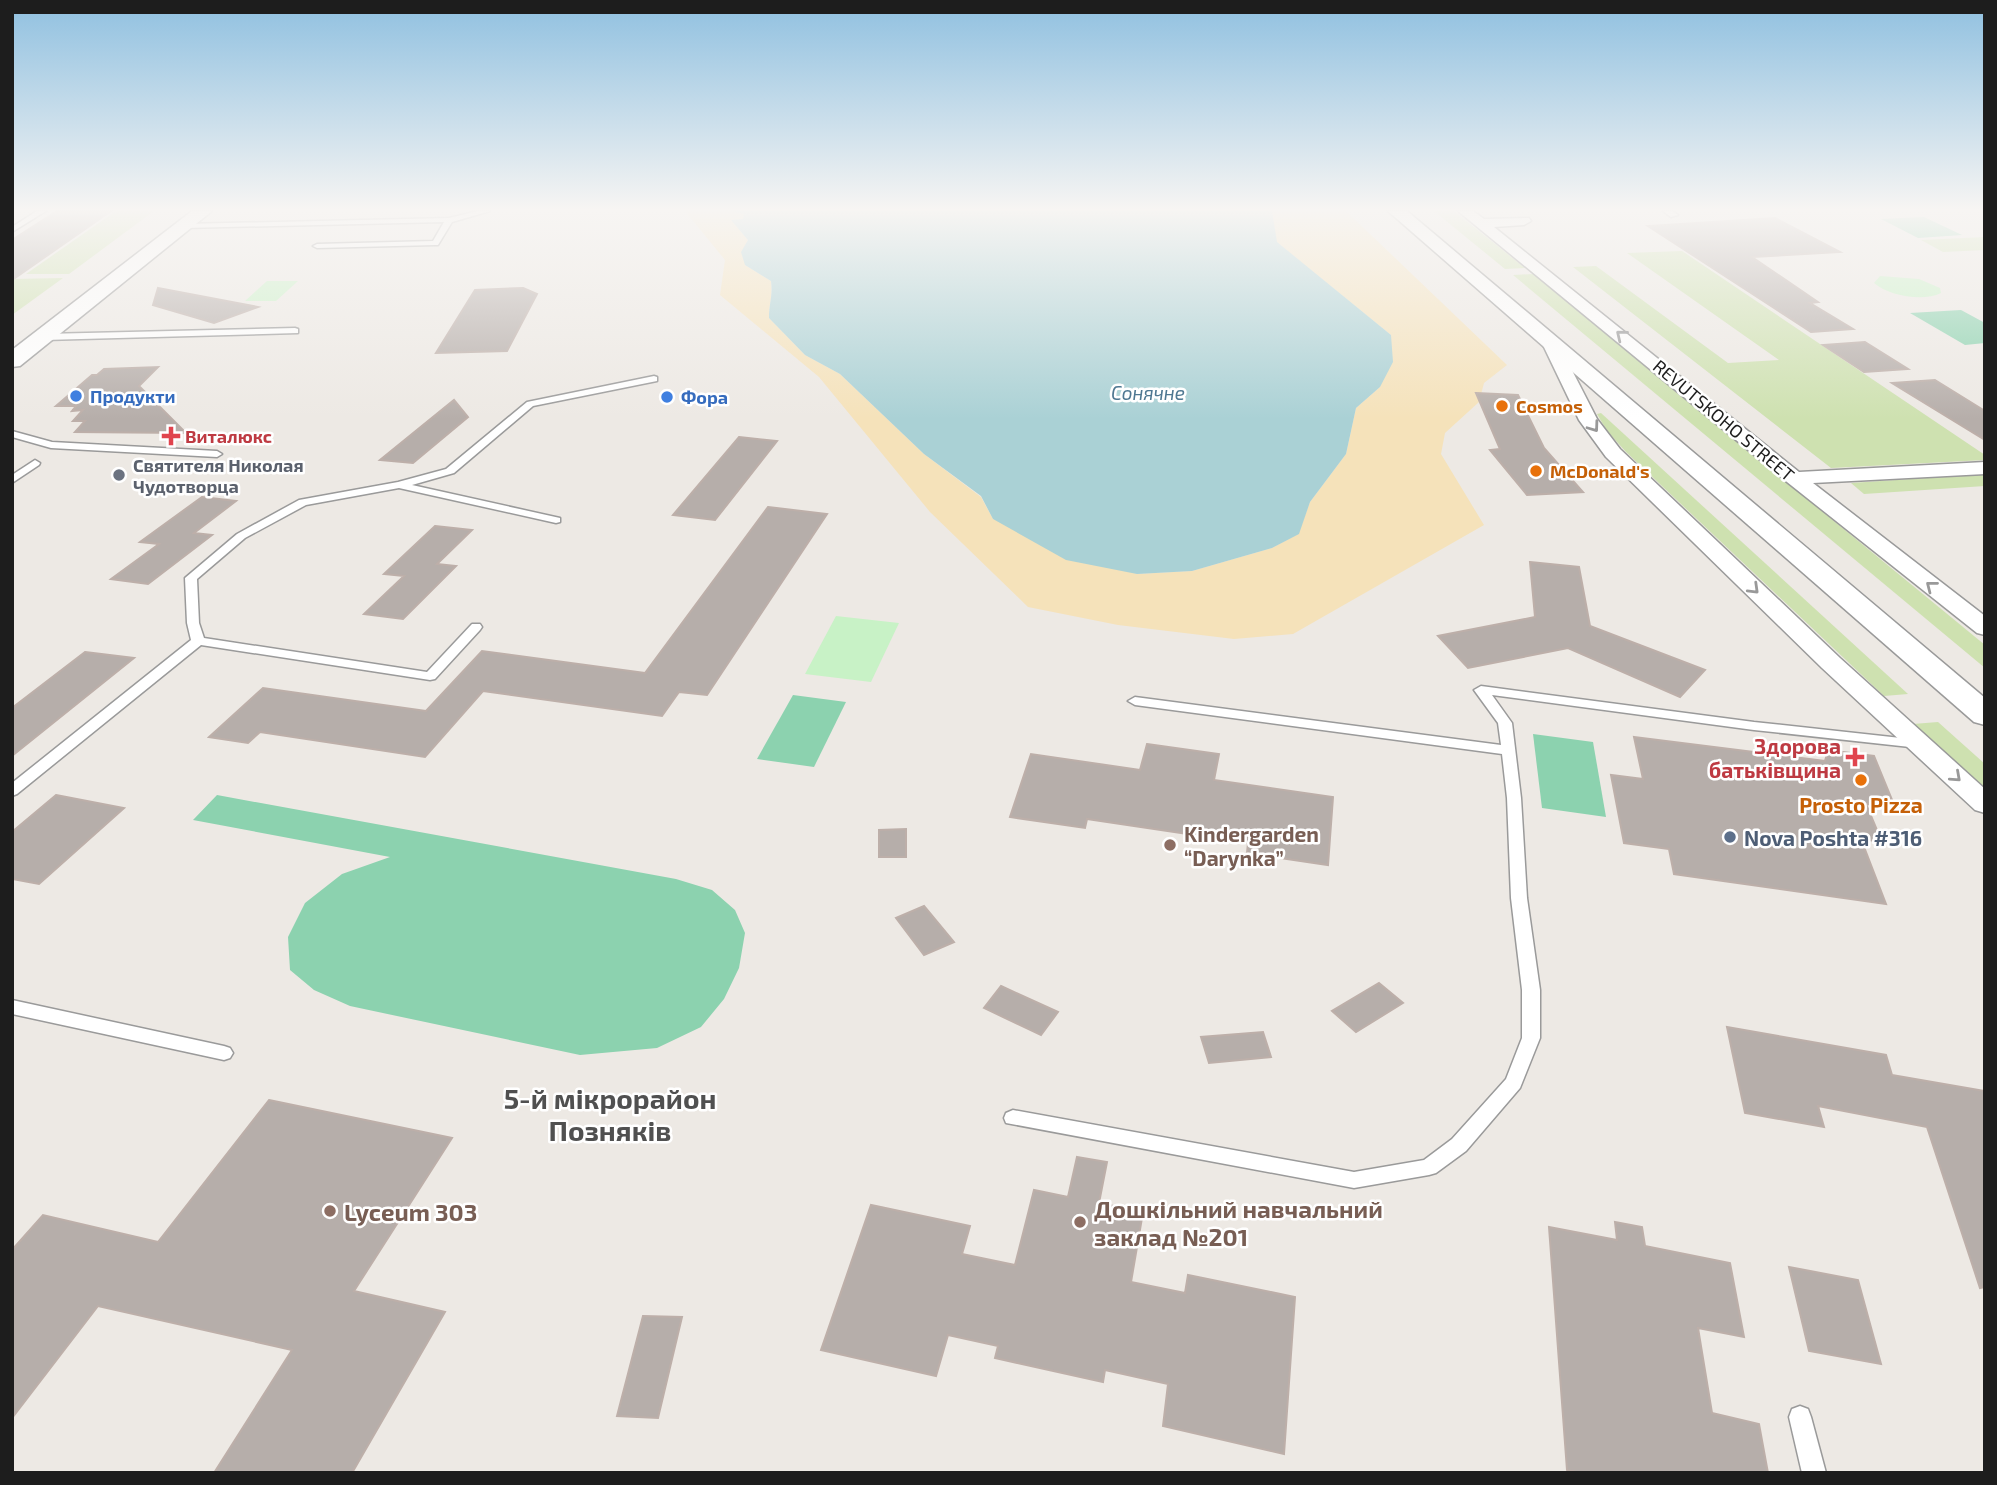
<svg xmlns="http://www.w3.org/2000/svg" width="1997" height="1485" font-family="'Exo 2',sans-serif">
<rect width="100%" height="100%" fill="#ede9e4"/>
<!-- grass -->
<g fill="#cee1b0">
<polygon points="116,211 154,211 69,274 26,274"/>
<polygon points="1434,211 1454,211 1525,268 1505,269"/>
<polygon points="1985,237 1985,250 1943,252 1921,240"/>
<polygon points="1682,251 1985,455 1985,460 1831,468 1573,267 1596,266 1728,363 1779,360 1627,253"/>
<polygon points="1533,274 1985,645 1985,668 1513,275"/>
<polygon points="63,278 12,315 12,279"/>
<polygon points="1601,413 1908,694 1884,696 1626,452 1607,431 1597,414"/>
<polygon points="1985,474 1985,486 1864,494 1851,483"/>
<polygon points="1938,722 1985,764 1985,791 1913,724"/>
</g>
<!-- sand -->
<path fill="#f5e2ba" d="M685,211h49l10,3v5l-12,1 16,20 -3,25 26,16c2,15 -2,22 -2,37l36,37 35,19 84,80 57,43 12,22 144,55 55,-3 80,-23 26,-14 12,-32 36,-48 10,-46 24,-21 11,-52 -115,-93 -4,-31h74l161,154 -23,18 -5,19 -34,31 -4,21 43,71 -191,109 -59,5 -116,-14 -90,-18 -98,-95 -111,-135 -99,-82 5,-35z"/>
<!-- park -->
<g fill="#c8f2c6">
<path d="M1880,276l39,3 21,9 1,5c-18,9 -52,3 -67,-10z"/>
<polygon points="267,281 298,281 276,301 245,301"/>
<polygon points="836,616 899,623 871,682 805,674"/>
</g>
<!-- pitch -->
<g fill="#8cd2af">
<polygon points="1924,217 1962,235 1918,238 1881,219"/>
<polygon points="1961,310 1985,323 1985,343 1965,345 1910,313"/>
<polygon points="793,695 846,702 814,767 757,759"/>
<polygon points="1533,734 1593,742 1606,817 1542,808"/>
<polygon points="217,795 676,879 712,890 735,910 745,933 739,968 724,999 701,1027 657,1048 580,1055 350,1006 314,990 290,970 288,937 305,903 342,874 390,857 193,820"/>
</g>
<!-- water -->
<path fill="#aad1d5" d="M734,211h538l5,31 114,93 2,27 -13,25 -24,21 -10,46 -36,48 -11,32 -27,14 -80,23 -55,3 -71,-14 -73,-41 -12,-23 -57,-42 -84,-80 -35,-19 -36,-37c0,-15 4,-22 2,-37l-26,-16 -4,-13 7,-12 -17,-20 12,-1 1,-5z"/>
<!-- building -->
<g fill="#b6aeaa" stroke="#bdafa9" stroke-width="2">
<polygon points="57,211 111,211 12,280 12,240"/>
<polygon points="1775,218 1840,252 1752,257 1818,302 1810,303 1853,329 1811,332 1648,226"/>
<polygon points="158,288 258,307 214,323 153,305"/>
<polygon points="523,288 537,294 507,351 436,353 475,290"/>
<polygon points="1865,342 1908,369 1864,372 1823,345"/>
<polygon points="158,367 139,386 186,433 75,432 85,421 73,421 83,410 72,411 76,406 56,406 92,375 97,375 104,369"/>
<polygon points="1935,380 1985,411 1985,440 1892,383"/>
<polygon points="1476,393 1518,395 1544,448 1583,492 1527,495 1490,450 1500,449"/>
<polygon points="454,400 468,417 413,463 380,460"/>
<polygon points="739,437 777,441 715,520 673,515"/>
<polygon points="202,497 236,501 194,533 212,535 148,584 111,579 159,544 140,542"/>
<polygon points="768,507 827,514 707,695 679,692 662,716 483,691 425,757 260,732 248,743 209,737 263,688 426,711 482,651 645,673"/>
<polygon points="435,526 472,530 437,564 456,566 403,619 364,614 404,576 384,574"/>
<polygon points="1530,562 1579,567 1590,626 1705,670 1680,697 1568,648 1468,668 1438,636 1535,617"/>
<polygon points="85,652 134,658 12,756 12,708"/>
<polygon points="1634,737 1825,761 1828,750 1874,756 1895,807 1866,804 1882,842 1861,839 1886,904 1674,874 1669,849 1624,843 1611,775 1643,779"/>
<polygon points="1147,744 1219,754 1214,780 1333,797 1328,865 1247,853 1248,843 1087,819 1085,828 1010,817 1031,754 1140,770"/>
<polygon points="56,795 124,808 39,884 12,879 12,832"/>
<polygon points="906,829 906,857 879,857 879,830"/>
<polygon points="924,906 954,942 924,955 896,918"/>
<polygon points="1379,983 1403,1003 1356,1032 1332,1011"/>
<polygon points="1001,986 1058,1012 1041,1035 984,1008"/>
<polygon points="1727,1027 1886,1055 1892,1075 1985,1091 1985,1287 1980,1288 1927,1127 1818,1106 1824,1127 1745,1113"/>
<polygon points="1263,1032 1271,1057 1209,1063 1201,1037"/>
<polygon points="269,1100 452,1138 354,1291 445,1312 352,1473 214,1473 292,1350 98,1306 12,1418 12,1250 43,1215 158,1242"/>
<polygon points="1077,1157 1107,1162 1099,1203 1143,1212 1131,1282 1185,1293 1188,1275 1295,1297 1284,1454 1163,1426 1168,1384 1105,1370 1103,1382 995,1358 998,1346 948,1335 936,1376 821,1350 871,1205 970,1226 962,1254 1015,1265 1034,1190 1068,1197"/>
<polygon points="1615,1222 1642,1227 1645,1246 1730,1263 1744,1337 1698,1328 1712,1413 1759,1424 1768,1473 1581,1473 1567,1470 1549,1227 1617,1240"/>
<polygon points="1789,1267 1858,1280 1881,1364 1809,1351"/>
<polygon points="643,1316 682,1317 658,1418 617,1416"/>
</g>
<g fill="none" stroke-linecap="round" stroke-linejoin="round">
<!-- service casing -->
<g stroke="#9a9a9a" stroke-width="3">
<g id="service">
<polygon points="37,211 46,211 12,232 12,227"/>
<polygon points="478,211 490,211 452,222 438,245 435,245 317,248 313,246 317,244 433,241 444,222 184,228 180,226 184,224 449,218"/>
<polygon points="1663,211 1672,211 1678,215 1671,217"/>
<polygon points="295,328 298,329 298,333 44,340 40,337 44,334"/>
<polygon points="654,376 657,377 657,381 533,406 454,473 412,485 560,518 560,522 556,523 399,488 306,505 245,538 197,579 199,623 204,638 427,672 472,624 480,624 482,627 480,630 435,679 430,680 201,645 17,794 12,796 12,783 191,640 187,623 185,578 237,534 299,500 398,482 446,469 527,402"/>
<polygon points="12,431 52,442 217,451 222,454 217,457 51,448 12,437"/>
<polygon points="35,460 40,463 39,465 12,483 12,475"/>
<polygon points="1481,686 1754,722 1919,740 1926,744 1919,748 1754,730 1492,695 1512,723 1521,798 1527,898 1540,990 1540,1038 1520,1088 1466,1151 1436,1173 1429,1175 1354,1188 1006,1123 1004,1118 1006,1113 1013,1110 1354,1172 1424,1160 1452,1139 1506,1079 1522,1038 1522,990 1511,898 1507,798 1502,754 1135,705 1128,701 1135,697 1501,745 1498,723 1474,690"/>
<polygon points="12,1000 224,1046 230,1048 233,1053 230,1058 224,1060 12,1014"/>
<polygon points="1800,1406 1808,1409 1811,1417 1826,1473 1802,1473 1789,1417 1792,1409"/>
</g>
</g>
<!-- minor casing -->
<g stroke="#9a9a9a" stroke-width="3">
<g id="minor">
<polygon points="1458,211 1473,211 1484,219 1529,218 1531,221 1524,225 1494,227 1799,472 1985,462 1985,474 1813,483 1985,616 1985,635 1977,633 1787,482"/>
<polygon points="1551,340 1559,345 1597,419 1620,449 1840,658 1985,789 1985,813 1975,810 1822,668 1606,457 1579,420 1543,345"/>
</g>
</g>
<!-- tertiary casing -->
<g stroke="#9a9a9a" stroke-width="3">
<g id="tertiary">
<polygon points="192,211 212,211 20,366 12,367 12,350"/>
<polygon points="1388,211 1407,211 1985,698 1985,725 1974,722"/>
</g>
</g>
<!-- service -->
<use href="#service" fill="#fff" fill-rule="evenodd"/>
<!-- minor -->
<use href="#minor" fill="#fff" fill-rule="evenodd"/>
<!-- tertiary -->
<use href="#tertiary" fill="#fff" fill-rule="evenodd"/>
</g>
<!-- one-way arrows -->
<defs><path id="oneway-chevron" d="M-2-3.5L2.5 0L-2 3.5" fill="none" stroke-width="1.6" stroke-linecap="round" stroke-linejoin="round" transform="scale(1.75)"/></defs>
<g stroke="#999">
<use href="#oneway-chevron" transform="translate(1621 335) rotate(-141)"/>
<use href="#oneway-chevron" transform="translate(1594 427) rotate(54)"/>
<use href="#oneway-chevron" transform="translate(1931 586) rotate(-142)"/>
<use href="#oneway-chevron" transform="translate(1754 589) rotate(44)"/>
<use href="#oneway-chevron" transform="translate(1956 777) rotate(42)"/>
</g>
<!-- sky -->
<linearGradient id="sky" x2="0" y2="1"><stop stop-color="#8fc0e0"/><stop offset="0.5" stop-color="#f7f5f3"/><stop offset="1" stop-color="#f7f5f3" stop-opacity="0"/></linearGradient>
<rect width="1997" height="419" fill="url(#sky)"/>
<!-- markers -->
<g fill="#3f7fe0" stroke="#fff" stroke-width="2.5">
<circle cx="76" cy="396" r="7"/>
<circle cx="667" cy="397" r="7"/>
</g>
<g fill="#e8710a" stroke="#fff" stroke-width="2.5">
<circle cx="1502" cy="406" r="7"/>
<circle cx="1536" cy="471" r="7"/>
<circle cx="1861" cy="780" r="7"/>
</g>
<g fill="#e0444e" stroke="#fff" stroke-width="2.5">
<path d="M167.5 425.5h7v7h7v7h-7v7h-7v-7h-7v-7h7z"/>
<path d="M1851.5 746.5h7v7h7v7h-7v7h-7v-7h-7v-7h7z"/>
</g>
<circle fill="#6b7280" stroke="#fff" stroke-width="2.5" cx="119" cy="475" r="7"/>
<circle fill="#5c6f8a" stroke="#fff" stroke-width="2.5" cx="1730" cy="837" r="7"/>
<g fill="#8d6e63" stroke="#fff" stroke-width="2.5">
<circle cx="1170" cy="845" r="7"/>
<circle cx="330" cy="1211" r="7"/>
<circle cx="1080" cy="1222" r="7"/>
</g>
<g text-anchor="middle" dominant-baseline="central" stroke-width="5" stroke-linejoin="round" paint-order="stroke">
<!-- far-shop labels -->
<g font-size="18" font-weight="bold" fill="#366cbe" stroke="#fff" text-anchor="start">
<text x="90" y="396">Продукти</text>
<text x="681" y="397">Фора</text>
</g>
<!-- far-food labels -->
<g font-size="18" font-weight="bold" fill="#c56008" stroke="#fff" text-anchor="start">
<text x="1516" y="406">Cosmos</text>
<text x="1550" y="471">McDonald's</text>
</g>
<!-- far-street labels -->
<g font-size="18" fill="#1d1d1d" stroke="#fff">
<text transform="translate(1724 420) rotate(40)">REVUTSKOHO STREET</text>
</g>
<!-- far-health labels -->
<g font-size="18" font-weight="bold" fill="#be3a42" stroke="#fff" text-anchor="start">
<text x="185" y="436">Виталюкс</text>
</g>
<!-- far-worship labels -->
<g font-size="18" font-weight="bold" fill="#5b616d" stroke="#fff" text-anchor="start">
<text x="133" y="465">Святителя Николая<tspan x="133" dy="21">Чудотворца</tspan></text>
</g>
<!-- far-water labels -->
<g font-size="19" font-style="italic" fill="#4f7892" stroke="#fff">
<text x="1148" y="392">Сонячне</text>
</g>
<!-- health labels -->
<g font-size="21" font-weight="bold" fill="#be3a42" stroke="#fff" text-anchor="end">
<text x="1841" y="745">Здорова<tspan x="1841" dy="24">батьківщина</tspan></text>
</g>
<!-- food labels -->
<g font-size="21" font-weight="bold" fill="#c56008" stroke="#fff">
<text x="1861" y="804">Prosto Pizza</text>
</g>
<!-- education labels -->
<g font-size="21" font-weight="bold" fill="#785e54" stroke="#fff" text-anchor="start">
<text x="1184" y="833">Kindergarden<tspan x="1184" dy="24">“Darynka”</tspan></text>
</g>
<!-- service labels -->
<g font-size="21" font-weight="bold" fill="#4e5e75" stroke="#fff" text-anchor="start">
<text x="1744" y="837">Nova Poshta #316</text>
</g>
<!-- near-education labels -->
<g font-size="24" font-weight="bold" fill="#785e54" stroke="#fff" text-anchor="start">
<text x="1094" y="1208">Дошкільний навчальний<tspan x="1094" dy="28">заклад №201</tspan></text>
<text x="344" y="1211">Lyceum 303</text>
</g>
<!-- near-neighbourhood labels -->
<g font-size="28" font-weight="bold" fill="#505050" stroke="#fff">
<text x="610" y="1098">5-й мікрорайон<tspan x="610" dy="32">Позняків</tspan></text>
</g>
</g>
<!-- border -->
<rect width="1997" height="1485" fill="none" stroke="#1d1d1d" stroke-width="28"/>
</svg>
